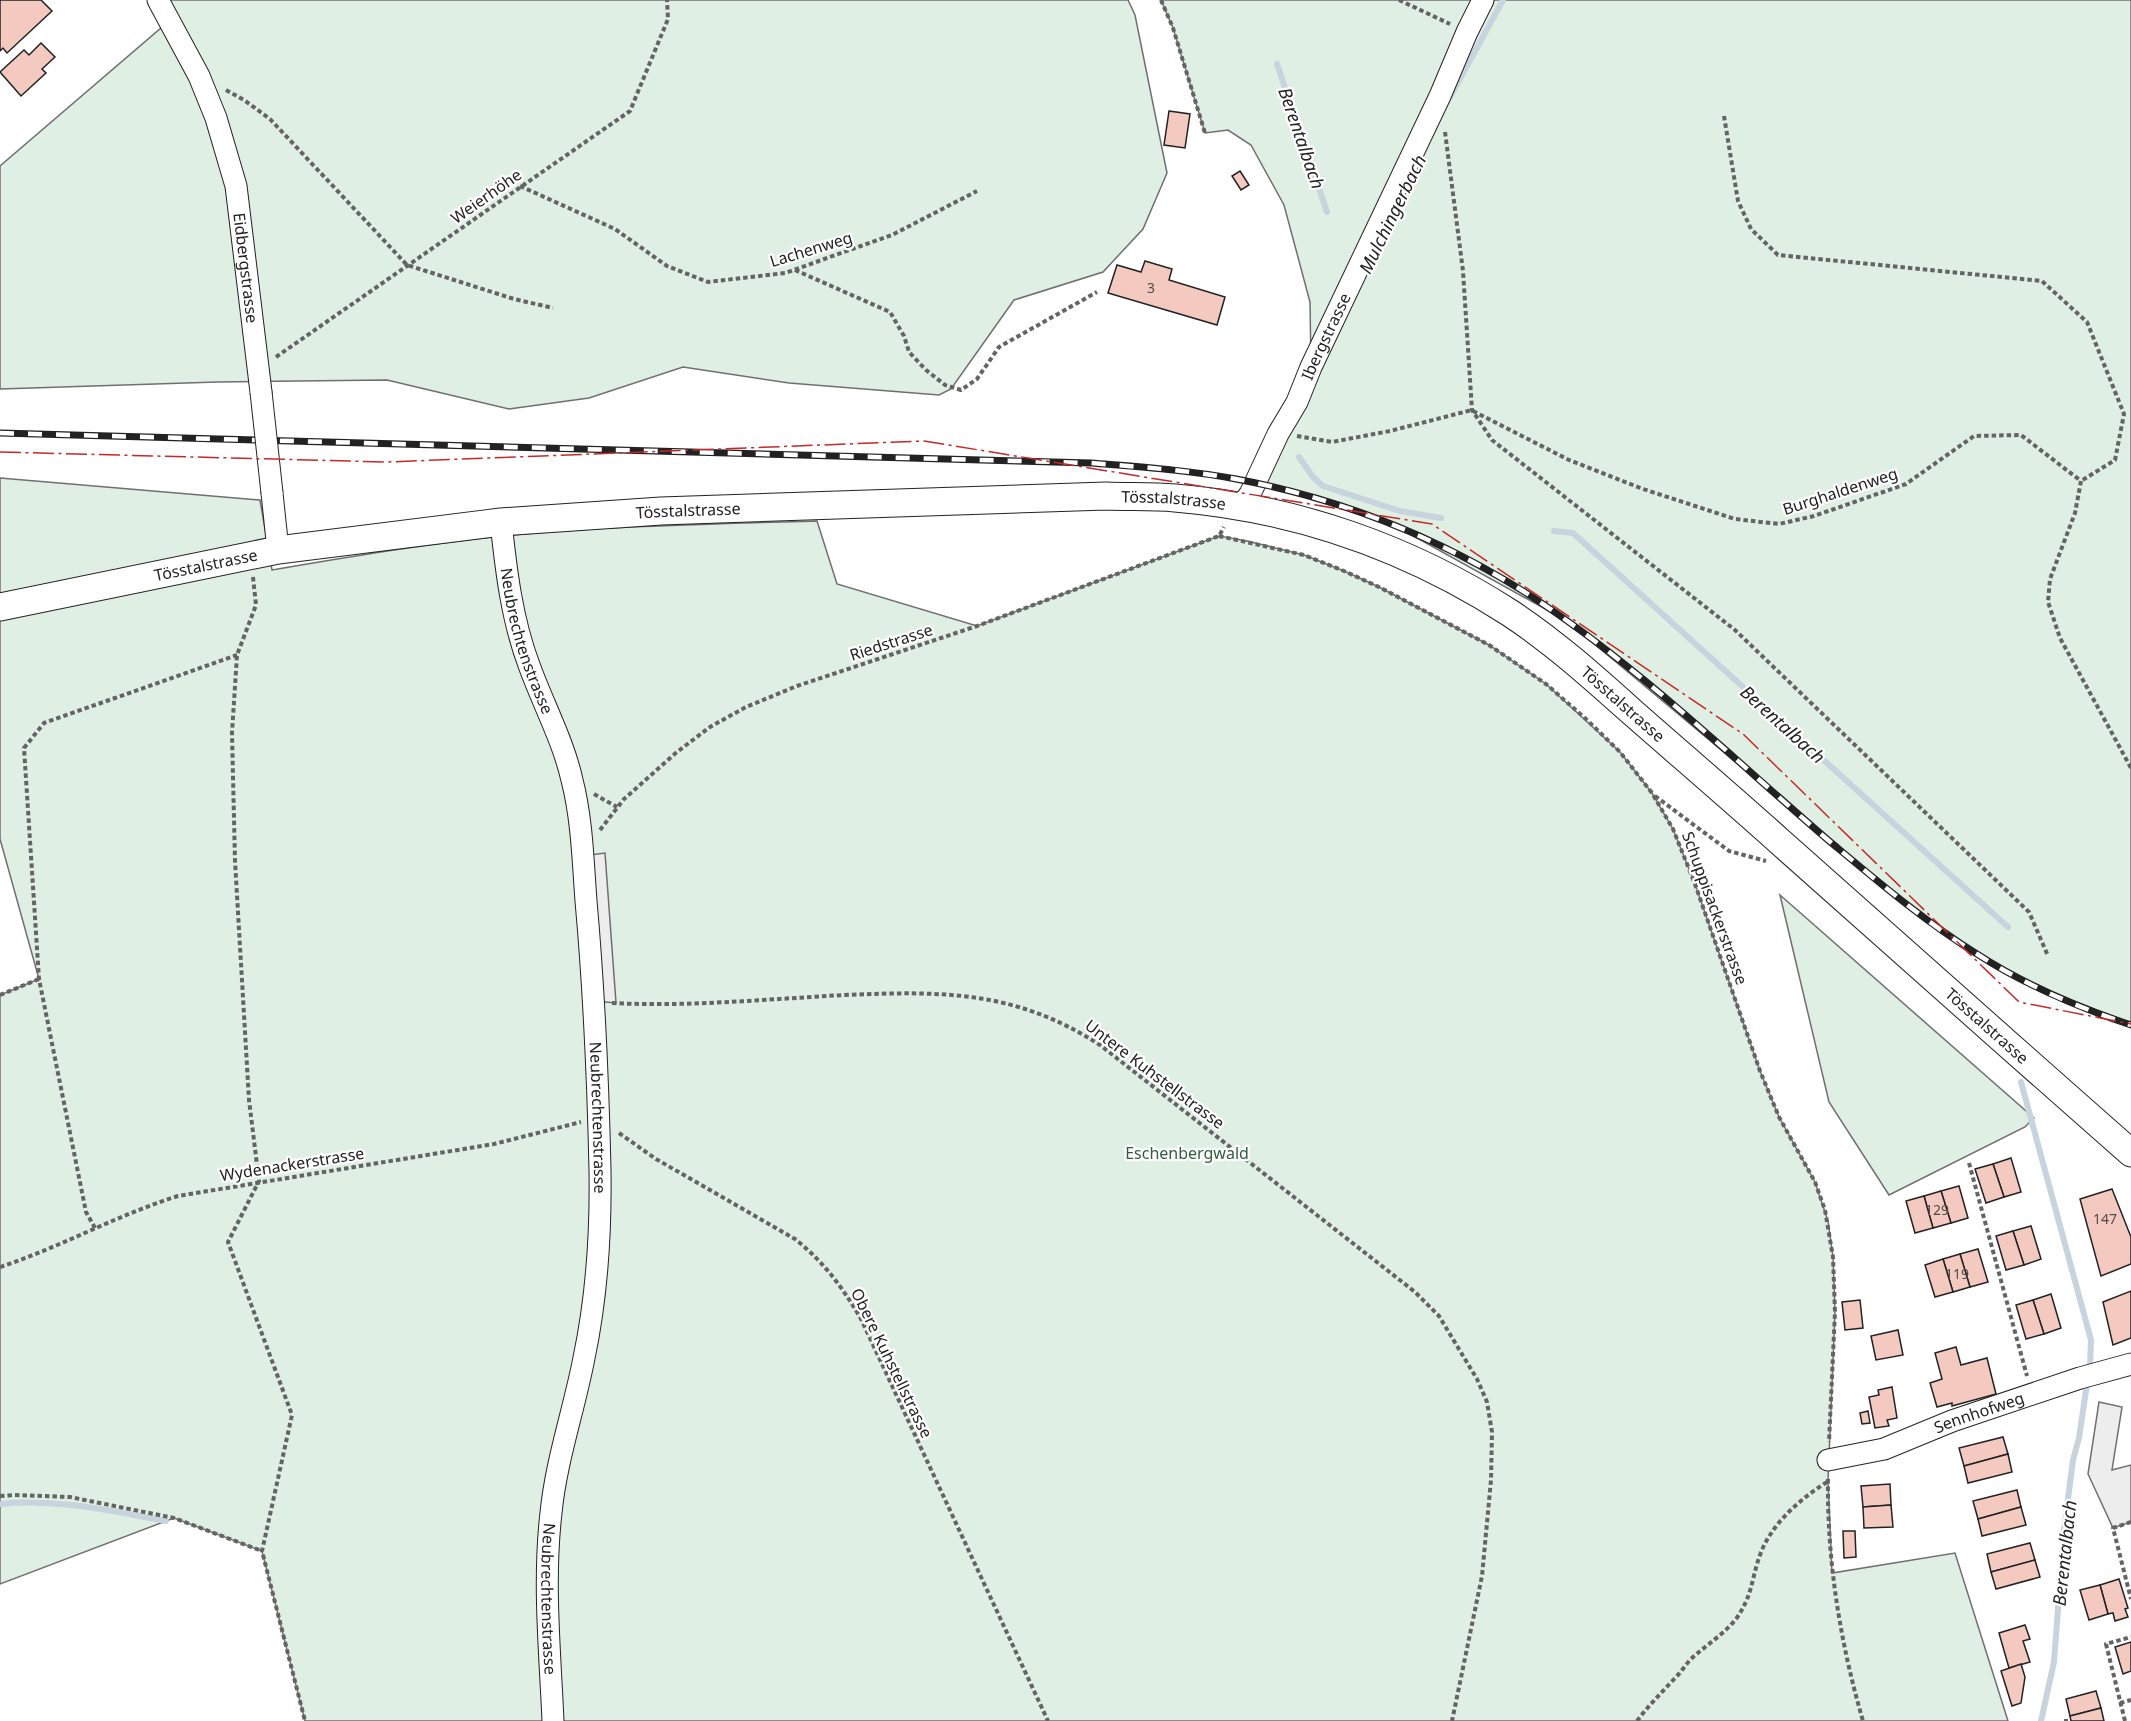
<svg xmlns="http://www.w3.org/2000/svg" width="2131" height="1721" font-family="'Noto Sans',sans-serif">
<rect width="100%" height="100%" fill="#fff"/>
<!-- green -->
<g fill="#e0efe3" stroke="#6f6f6f" stroke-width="1.5">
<polygon points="158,0 1128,0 1135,15 1167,173 1143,229 1103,272 1014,300 951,389 939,395 789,383 683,367 589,398 509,409 387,380 217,382 0,389 0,166 169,21"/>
<path d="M1161,0h970v1025c-94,-32 -162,-72 -240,-133l-324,-271 -177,-98 -72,-25 -62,-15 55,-116 -1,-65 -26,-97 -33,-60 -23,-15 -23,3 -32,-105z"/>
<path d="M0,478l260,22 12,70c77,-13 153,-26 230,-34 105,-10 210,-12 315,-15l20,63 140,42 242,-90 28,5 57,14 40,16 35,16 110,58 57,39 74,68 32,41 21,36 22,55 65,187 19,46 36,65 13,39 5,36 2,55 -7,169 4,92 123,-20 53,168h-1703l-43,-170 -88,-33 -174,66v-589l39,-16 -39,-140z"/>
<polygon points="1780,895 2034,1118 2025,1127 1889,1195 1829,1102"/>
</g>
<!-- parking -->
<g fill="#ededed" stroke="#6f6f6f" stroke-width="1.5">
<polygon points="605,853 616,1003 594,1001 582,856"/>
<polygon points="2099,1402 2122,1407 2112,1470 2131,1465 2131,1522 2113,1528 2088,1474"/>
</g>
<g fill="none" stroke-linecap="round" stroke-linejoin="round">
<!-- stream -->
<g stroke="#c7d3dd" stroke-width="6">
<polyline points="1277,64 1327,212"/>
<polyline points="1450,97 1503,0"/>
<polyline points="1299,457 1313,477 1323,486 1400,511 1441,518"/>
<polyline points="1554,531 1573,533 2008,927"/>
<polyline points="2021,1082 2091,1340 2090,1367"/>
<path d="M0,1504c57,-6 111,7 166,17"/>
<polyline points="2041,1721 2054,1662 2064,1530 2073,1460 2079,1438 2087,1384"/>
</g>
</g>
<!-- building -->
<g fill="#f3c9c0" stroke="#222" stroke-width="1.5">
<polygon points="0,0 41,0 52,11 7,53 3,48 0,51"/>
<polygon points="41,43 55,57 42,69 46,73 21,96 0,72 24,50 29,55"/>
<polygon points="1169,111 1190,114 1185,148 1164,145"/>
<polygon points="1240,171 1249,185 1241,190 1232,176"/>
<polygon points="1145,261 1172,269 1169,280 1225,297 1217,325 1108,293 1117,265 1141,272"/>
<polygon points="2011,1158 2021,1192 2004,1197 1993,1164"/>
<polygon points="1993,1164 2004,1197 1986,1203 1975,1169"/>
<polygon points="1959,1186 1968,1218 1951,1223 1941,1191"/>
<polygon points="2112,1189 2131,1237 2131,1264 2101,1276 2080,1199"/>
<polygon points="1941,1191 1951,1223 1933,1228 1924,1196"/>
<polygon points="1924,1196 1933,1228 1915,1233 1906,1201"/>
<polygon points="2031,1226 2041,1259 2024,1265 2013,1231"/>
<polygon points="2013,1231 2024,1265 2006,1270 1996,1236"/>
<polygon points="1978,1249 1988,1282 1970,1287 1960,1254"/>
<polygon points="1960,1254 1970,1287 1953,1292 1943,1259"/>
<polygon points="1943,1259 1953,1292 1935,1297 1925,1265"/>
<polygon points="2131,1291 2131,1338 2113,1345 2103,1302"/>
<polygon points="2051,1294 2061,1328 2044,1334 2033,1300"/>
<polygon points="1860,1300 1863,1328 1845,1330 1842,1302"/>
<polygon points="2033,1300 2044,1334 2026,1339 2016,1305"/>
<polygon points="1898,1330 1903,1355 1876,1360 1871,1336"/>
<polygon points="1956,1347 1961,1365 1987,1358 1996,1394 1952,1406 1952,1403 1937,1407 1930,1383 1942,1379 1935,1353"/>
<polygon points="1892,1387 1897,1418 1887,1420 1889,1426 1875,1428 1869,1397 1879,1395 1878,1390"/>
<polygon points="1868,1411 1870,1423 1862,1424 1860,1413"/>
<polygon points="2003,1437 2008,1454 1964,1466 1959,1448"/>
<polygon points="2008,1454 2012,1472 1968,1483 1964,1466"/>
<polygon points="1890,1484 1891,1505 1863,1507 1861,1486"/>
<polygon points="2017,1490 2021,1507 1978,1519 1973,1501"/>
<polygon points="1891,1505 1893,1527 1864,1528 1863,1507"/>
<polygon points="2021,1507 2026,1525 1982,1536 1978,1519"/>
<polygon points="1843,1531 1855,1531 1856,1557 1844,1558"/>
<polygon points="2030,1543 2035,1560 1991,1572 1987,1554"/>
<polygon points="2035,1560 2040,1577 1996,1589 1991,1572"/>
<polygon points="2119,1579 2128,1608 2125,1609 2128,1617 2115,1621 2113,1613 2108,1614 2100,1585"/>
<polygon points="2100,1585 2108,1614 2089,1620 2080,1590"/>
<polygon points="2025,1625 2030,1639 2023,1641 2030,1662 2009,1668 1999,1633"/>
<polygon points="2131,1642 2131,1671 2123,1674 2115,1647"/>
<polygon points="2021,1664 2025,1677 2021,1703 2012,1706 2001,1671"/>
<polygon points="2096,1691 2101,1708 2070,1716 2066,1699"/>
<polygon points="2101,1708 2104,1721 2071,1721 2070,1716"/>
</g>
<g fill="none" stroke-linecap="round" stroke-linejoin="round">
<!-- minor casing -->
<g stroke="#222" stroke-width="23">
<g id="minor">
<path id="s1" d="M158,0l41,76 17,42 20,68 25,206"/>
<polyline points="272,493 278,550"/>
<path id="s2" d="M1241,506l9,-12 28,-60 19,-32 14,-35 129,-271 27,-64 16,-32"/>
<path id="s3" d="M501,522c5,48 11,98 28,143 14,39 34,75 43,115 10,39 11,81 14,121 8,89 12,179 14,269 1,63 -3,126 -16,188 -10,52 -28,103 -33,155 -8,69 -1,139 2,208"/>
<path id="s4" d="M1828,1460l56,-11 68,-28 128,-43 51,-14"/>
</g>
</g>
<!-- major casing -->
<g stroke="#222" stroke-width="29">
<g id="major">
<path id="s5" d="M0,607l278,-57 223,-28 160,-11 445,-15c23,1 46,0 69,2 120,10 234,50 335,115 44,29 83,64 122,99 49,43 98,85 146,128 118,105 235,209 353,313"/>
</g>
</g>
<!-- path -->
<g stroke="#646464" stroke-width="4" stroke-dasharray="4.5 3" stroke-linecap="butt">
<polyline points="1161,0 1173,28 1205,133"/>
<polyline points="1399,0 1450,24"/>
<polyline points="226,90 244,100 270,119 407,265 514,299 553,308"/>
<polyline points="1724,116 1738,201 1751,229 1778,255 2042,281 2087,322 2124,414 2115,460 2081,481"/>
<polyline points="1445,132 1463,271 1472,410 1492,440 1735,630 2029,912 2048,956"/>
<polyline points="520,186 615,229 667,266 708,282 785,273 892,235 977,191"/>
<polyline points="795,270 890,312 904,336 909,352 926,370 945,385 961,390 977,379 999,347 1097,292"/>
<polyline points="276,357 630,111 668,19 667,0"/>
<polyline points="1473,411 1569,460 1643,489 1735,519 1779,524 1814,516 1906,484 1974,436 2021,435 2081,481"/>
<polyline points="1297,436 1332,442 1390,431 1472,410"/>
<polyline points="2081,481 2075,513 2050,579 2048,602 2060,638 2131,768"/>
<polyline points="1219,536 1304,555 1344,571 1379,587 1489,645 1546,684 1586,719 1620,752 1652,793 1673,829 1695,884 1760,1071 1779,1117 1815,1182 1825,1210 1833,1257 1835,1312 1829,1442"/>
<polyline points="253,577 256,605 237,655 232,733 235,861 249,1100 259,1181 228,1242 292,1415 262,1551 305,1721"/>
<polyline points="594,794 617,807"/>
<polyline points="1655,796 1729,851 1766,861"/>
<polyline points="600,830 624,799 677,752 710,727 746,707 797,686 977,626 1219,536 1224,527"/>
<polyline points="0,995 39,979"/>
<path d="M612,1003c77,4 156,-4 233,-8 97,-4 170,-5 255,50l315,247 24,24 38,63 10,23 5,30 -1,48 -9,96 -30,145"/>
<path d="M619,1133l37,26 139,80c29,23 48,49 66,80l187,402"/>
<polyline points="1969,1163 2027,1376"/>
<polyline points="95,1228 86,1212 39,979 24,748 44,723 237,655"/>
<path d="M0,1267c61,-20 117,-52 178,-71l316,-52 87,-22"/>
<path d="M1828,1479c-1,82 12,163 35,242"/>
<polyline points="0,1496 14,1495 70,1497 174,1518 262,1551"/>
<polyline points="2131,1522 2113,1528 2131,1599"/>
<polyline points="2120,1703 2131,1700"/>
<polyline points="2066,1719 2066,1721"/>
<path d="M1637,1721c12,-16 26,-30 40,-45 5,-5 9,-12 14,-17 15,-14 32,-24 45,-40 17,-24 15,-39 24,-64 11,-31 40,-56 67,-73"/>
<polyline points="2125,1721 2106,1644 2131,1637"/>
</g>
<!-- minor -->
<use href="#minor" stroke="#fff" stroke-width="21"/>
<!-- major -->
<use href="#major" stroke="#fff" stroke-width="27"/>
<!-- rail casing -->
<g stroke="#222" stroke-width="7">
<path id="rail" d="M0,433l1091,30c49,4 97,7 145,16 102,19 199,57 287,112 110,70 206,164 305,249 48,40 96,81 149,114 48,31 100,53 154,71"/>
</g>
<!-- rail -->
<use href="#rail" stroke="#fff" stroke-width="4.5" stroke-dasharray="14" stroke-linecap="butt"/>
<!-- minor-bridge casing -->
<g stroke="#222" stroke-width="23" stroke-linecap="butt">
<polyline id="minor-bridge" points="261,392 272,493"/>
</g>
<!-- minor-bridge -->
<use href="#minor-bridge" stroke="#fff" stroke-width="21"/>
<!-- power -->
<polyline stroke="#c62828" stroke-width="1.5" stroke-dasharray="21 4.5 3 4.5" stroke-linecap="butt" points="0,452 387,462 924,441 1432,524 1743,734 2019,1002 2131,1024"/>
</g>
<g text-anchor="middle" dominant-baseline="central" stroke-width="4.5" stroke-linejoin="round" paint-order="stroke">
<!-- number labels -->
<g font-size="14" fill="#564c4a">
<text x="1151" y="287">3</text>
<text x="1937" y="1209">129</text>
<text x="2105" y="1218">147</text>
<text x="1957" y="1273">119</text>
</g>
<!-- street labels -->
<g font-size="16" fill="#222" stroke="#fff">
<text transform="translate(486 196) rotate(-35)">Weierhöhe</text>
<text transform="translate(811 249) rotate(-17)">Lachenweg</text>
<text stroke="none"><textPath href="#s1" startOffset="285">Eidbergstrasse</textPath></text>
<text stroke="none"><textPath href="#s2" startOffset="190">Ibergstrasse</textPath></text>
<text transform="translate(1840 491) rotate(-18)">Burghaldenweg</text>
<text stroke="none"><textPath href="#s5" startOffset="1182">Tösstalstrasse</textPath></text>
<text stroke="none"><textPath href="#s5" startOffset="696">Tösstalstrasse</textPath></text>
<text stroke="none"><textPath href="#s5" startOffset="210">Tösstalstrasse</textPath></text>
<text stroke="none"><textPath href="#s3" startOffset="122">Neubrechtenstrasse</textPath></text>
<text transform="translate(891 642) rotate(-18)">Riedstrasse</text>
<text stroke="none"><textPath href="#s5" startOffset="1686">Tösstalstrasse</textPath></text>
<text transform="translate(1715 908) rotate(70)">Schuppisackerstrasse</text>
<text stroke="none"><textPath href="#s5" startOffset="2172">Tösstalstrasse</textPath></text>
<text transform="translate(1155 1074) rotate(37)">Untere Kuhstellstrasse</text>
<text stroke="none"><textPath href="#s3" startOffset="608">Neubrechtenstrasse</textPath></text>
<text transform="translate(292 1164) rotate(-9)">Wydenackerstrasse</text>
<text transform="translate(892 1363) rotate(64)">Obere Kuhstellstrasse</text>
<text stroke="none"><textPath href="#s4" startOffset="159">Sennhofweg</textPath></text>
<text stroke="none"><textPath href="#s3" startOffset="1094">Neubrechtenstrasse</textPath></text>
</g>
<!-- park labels -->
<g font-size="16" fill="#2f5e38" stroke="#fff">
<text x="1187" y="1153">Eschenbergwald</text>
</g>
<!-- water labels -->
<g font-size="18" font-style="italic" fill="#222" stroke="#fff">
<text transform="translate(1302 138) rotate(71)">Berentalbach</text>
<text transform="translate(1392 214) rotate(-64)">Mulchingerbach</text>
<text transform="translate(1783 724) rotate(42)">Berentalbach</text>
<text transform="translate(2064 1553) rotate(-84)">Berentalbach</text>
</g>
</g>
</svg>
